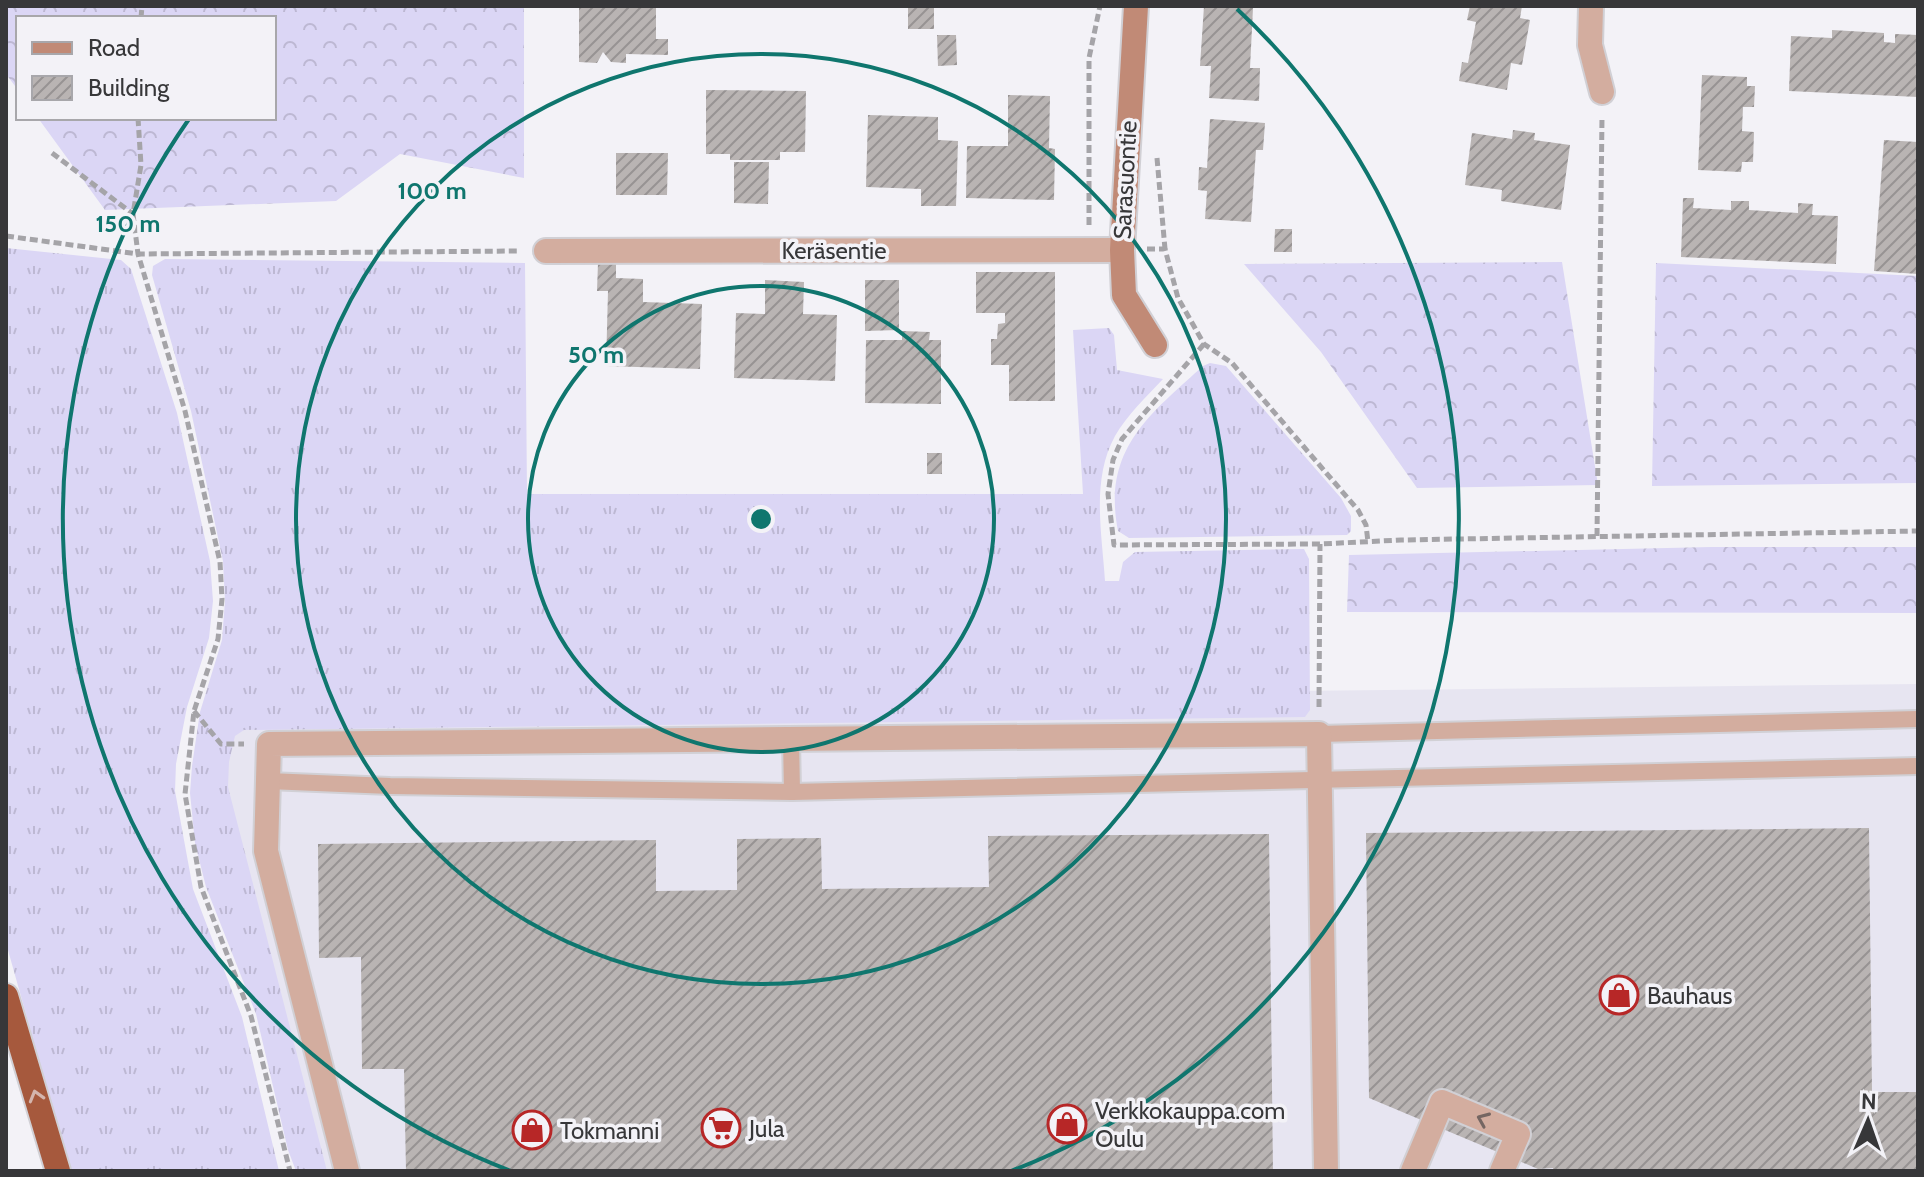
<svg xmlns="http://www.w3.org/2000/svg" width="1924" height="1177" font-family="Cabin,sans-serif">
<defs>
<pattern id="grass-tufts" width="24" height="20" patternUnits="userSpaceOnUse" patternTransform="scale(2)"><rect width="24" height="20" fill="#dbd6f5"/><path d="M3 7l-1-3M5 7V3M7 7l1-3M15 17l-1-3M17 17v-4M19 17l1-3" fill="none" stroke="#bdb8d3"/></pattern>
<pattern id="forest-crowns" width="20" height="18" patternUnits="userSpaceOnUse" patternTransform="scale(2)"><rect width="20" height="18" fill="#dbd6f5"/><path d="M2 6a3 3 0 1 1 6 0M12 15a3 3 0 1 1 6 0" fill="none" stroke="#bdb8d3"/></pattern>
<pattern id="building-hatch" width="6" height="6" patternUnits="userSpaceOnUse" patternTransform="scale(2)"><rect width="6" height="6" fill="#b9b4b3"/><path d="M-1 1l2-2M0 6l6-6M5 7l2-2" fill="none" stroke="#979393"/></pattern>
</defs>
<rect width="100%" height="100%" fill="#f3f2f7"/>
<!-- built -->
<polygon fill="#e7e5f1" points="1918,684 1918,1171 321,1171 216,774 240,703"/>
<!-- grass -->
<g fill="url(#grass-tufts)">
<polygon points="6,248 121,260 131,269 177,413 210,561 213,601 209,638 187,707 176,764 175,791 193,889 242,1017 279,1171 70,1171 6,943"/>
<path d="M165,259l360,4 2,231h556l-10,-164 36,-2 5,7 3,35 46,9c-16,17 -36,36 -48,57 -24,44 -13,97 -10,145h14l4,-19 12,-10 169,-3 5,10 1,151 -5,7 -1061,13 -9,6 -6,26 -1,25 99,384h-31l-8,-21 -32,-136 -50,-127 -11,-44 -5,-50 2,-27 8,-54 22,-72 3,-39 -2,-40 -32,-150 -39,-136 1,-9z"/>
<path d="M1210,363l16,3 115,132 10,18v15l-4,4 -218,3 -11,-7c-16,-81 31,-116 85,-165z"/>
</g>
<!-- forest -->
<g fill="url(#forest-crowns)">
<polygon points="6,6 524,6 524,178 400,154 336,201 105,210 38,118 274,118 274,18 18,18 18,90 6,74"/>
<polygon points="1562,262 1598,485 1417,488 1321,352 1244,264"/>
<polygon points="1656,263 1918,276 1918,483 1652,486"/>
<polygon points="1711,547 1918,547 1918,613 1347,612 1349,555"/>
</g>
<!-- building -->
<g fill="url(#building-hatch)">
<polygon points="579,6 656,6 656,39 668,39 668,55 626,54 626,63 611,62 603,52 597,63 579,62"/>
<rect x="908" y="6" width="26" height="23"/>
<polygon points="1204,6 1253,8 1250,68 1260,68 1259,101 1209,98 1211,66 1200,66"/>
<polygon points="1470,6 1522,6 1520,18 1530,20 1522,65 1511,63 1507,90 1459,81 1462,62 1468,63 1476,22 1467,20"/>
<polygon points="1832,30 1884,33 1884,42 1895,43 1895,34 1918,35 1918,97 1789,91 1791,36 1832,38"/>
<polygon points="937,35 956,35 957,65 938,66"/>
<polygon points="1702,75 1747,77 1747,86 1755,86 1754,107 1743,107 1742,131 1754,132 1753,162 1742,162 1741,172 1698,170"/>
<polygon points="706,90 806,91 805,152 780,152 780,160 730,160 730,154 706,154"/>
<polygon points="1008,95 1050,96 1049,148 1055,149 1054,200 966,198 967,146 1008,146"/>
<polygon points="868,115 938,117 938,140 958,141 956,206 921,206 921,189 866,187"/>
<polygon points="1210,119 1265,123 1263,150 1256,150 1251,222 1205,219 1207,191 1198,190 1199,167 1207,168"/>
<polygon points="1513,130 1535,133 1534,140 1570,145 1561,210 1501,201 1502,190 1465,185 1472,133 1512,139"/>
<polygon points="1884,140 1918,142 1918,274 1874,271"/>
<polygon points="616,153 668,153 667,195 616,195"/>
<polygon points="734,162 769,162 768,204 734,203"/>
<polygon points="1683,198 1694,198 1693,208 1731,210 1731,201 1749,201 1749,210 1798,213 1798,203 1813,204 1812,215 1838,216 1836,264 1681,257"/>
<polygon points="1275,229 1292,229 1292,252 1274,252"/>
<polygon points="598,263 616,263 616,278 643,279 643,302 702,304 700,369 606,366 608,291 597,291"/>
<polygon points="976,272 1055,272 1055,401 1009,401 1009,365 991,365 991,339 997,339 998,324 1005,323 1005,313 976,313"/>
<polygon points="765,280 804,282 803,314 837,315 835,381 734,378 736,313 765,314"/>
<polygon points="865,280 899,280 899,330 865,331"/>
<polygon points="902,331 930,332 929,340 941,340 941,404 865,403 866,340 902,340"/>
<rect x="927" y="453" width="15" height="21"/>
<polygon points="1869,828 1872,1092 1918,1092 1918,1171 1553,1171 1553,1168 1538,1169 1369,1098 1366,833"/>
<polygon points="1269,834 1273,1171 406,1171 404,1069 362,1069 361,957 319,958 318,844 656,840 656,891 737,890 737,839 821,838 822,889 989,887 988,836"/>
</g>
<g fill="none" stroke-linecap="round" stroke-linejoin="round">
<!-- lane casing -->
<g stroke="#d1d0d5" stroke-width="20">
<g id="lane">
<polyline points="1319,734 1918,719"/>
<polyline points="791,739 792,792"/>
<polyline points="268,781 390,786 792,792 1918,766"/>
</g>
</g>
<!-- street casing -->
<g stroke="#d1d0d5" stroke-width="28">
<g id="street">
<polyline points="1591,6 1590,45 1602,92"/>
<polyline points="546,251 1122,250"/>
<polyline points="347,1171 266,851 269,744 1319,734 1326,1171"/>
<polyline points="1413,1171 1442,1102 1518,1134 1502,1171"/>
</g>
</g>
<!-- secondary casing -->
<g stroke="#d1d0d5" stroke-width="28">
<polyline id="secondary" points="1136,6 1122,250 1124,295 1155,345"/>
</g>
<!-- highway casing -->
<g stroke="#d1d0d5" stroke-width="28">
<polyline id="highway" points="6,996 58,1171"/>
</g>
<!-- path -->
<g stroke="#a5a4a8" stroke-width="5" stroke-dasharray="8 4" stroke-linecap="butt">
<polyline points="141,18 142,6"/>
<polyline points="138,118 141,165 133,214 138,254 185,411 220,562 222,599 218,639 194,711 185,794 201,887 251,1016 290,1171"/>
<polyline points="52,153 133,214"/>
<polyline points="1157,158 1165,249"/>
<polyline points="1089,225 1089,58 1100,6"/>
<polyline points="6,236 138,254 520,251"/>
<polyline points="1147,249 1165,249 1178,298 1204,344 1232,363 1358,510 1366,525 1368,542"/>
<polyline points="1204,344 1122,439 1113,460 1108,494 1114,545 1320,544 1401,540 1918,531"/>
<polyline points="1597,536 1602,117"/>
<polyline points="1319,707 1320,544"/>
<polyline points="194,711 221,744 244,744"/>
</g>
<!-- lane -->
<use href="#lane" stroke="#d3ad9f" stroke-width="16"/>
<!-- street -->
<use href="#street" stroke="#d3ad9f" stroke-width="24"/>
<!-- secondary -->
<use href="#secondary" stroke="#c18a76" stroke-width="24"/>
<!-- highway -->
<use href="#highway" stroke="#a6593d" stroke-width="24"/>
</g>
<!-- one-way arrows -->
<defs><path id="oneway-chevron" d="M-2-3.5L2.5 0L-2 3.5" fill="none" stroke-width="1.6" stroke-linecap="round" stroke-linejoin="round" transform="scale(2)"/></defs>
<use stroke="#d4b5ad" href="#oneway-chevron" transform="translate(36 1096) rotate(-106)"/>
<use stroke="#756662" href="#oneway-chevron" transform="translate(1483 1119) rotate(-157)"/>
<!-- distance rings -->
<g fill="none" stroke="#0f766e" stroke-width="4">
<circle cx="761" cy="519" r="233"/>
<circle cx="761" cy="519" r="465"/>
<path d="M511 1171A698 698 0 0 1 189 119M1237 9A698 698 0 0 1 1011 1171"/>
</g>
<!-- icons -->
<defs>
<g id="shop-ring" transform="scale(2)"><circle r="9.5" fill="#f3f2f7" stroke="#b72727" stroke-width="1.5"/><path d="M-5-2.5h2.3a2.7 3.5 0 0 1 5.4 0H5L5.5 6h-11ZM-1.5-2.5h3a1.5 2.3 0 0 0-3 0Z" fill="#b72727"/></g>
<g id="supermarket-ring" transform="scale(2)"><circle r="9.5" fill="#f3f2f7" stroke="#b72727" stroke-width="1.5"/><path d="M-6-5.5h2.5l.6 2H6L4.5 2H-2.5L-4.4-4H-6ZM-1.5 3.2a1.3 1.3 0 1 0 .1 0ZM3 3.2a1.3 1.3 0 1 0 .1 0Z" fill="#b72727"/></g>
</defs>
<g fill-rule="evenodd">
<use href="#shop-ring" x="1619" y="995"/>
<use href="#shop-ring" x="1067" y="1124"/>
<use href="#supermarket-ring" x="721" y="1128"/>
<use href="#shop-ring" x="532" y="1130"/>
</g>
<g text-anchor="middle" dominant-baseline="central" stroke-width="7" stroke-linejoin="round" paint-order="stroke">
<!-- street labels -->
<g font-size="24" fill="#373739" stroke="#f3f2f7">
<text transform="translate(1125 180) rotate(-87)">Sarasuontie</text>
<text x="834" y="250">Keräsentie</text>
</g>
<!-- poi labels -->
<g font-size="24" fill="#373739" stroke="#f3f2f7" text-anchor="start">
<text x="1647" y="995">Bauhaus</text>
<text x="1095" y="1110">Verkkokauppa.com<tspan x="1095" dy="28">Oulu</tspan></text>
<text x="749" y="1128">Jula</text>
<text x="560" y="1130">Tokmanni</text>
</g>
</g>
<circle cx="761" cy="519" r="12" fill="#0f766e" stroke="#f3f2f7" stroke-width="4"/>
<g font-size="24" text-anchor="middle" font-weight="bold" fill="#0f766e" stroke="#f3f2f7" stroke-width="7" stroke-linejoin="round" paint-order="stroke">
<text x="432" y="199">100 m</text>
<text x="128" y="232">150 m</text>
<text x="596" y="363">50 m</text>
</g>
<!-- border -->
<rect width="1924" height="1177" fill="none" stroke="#373739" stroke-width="16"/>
<!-- legend -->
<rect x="16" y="16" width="260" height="104" fill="#f3f2f7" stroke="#a8a7ab" stroke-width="2"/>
<rect x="32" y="42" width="40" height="12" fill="#c18a76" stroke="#a8a7ab" stroke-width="2"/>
<text x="88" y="56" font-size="24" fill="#373739">Road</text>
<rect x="32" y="76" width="40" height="24" fill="url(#building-hatch)" stroke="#a8a7ab" stroke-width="2"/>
<text x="88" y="96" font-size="24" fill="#373739">Building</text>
<!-- north arrow -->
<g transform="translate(1868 1121) rotate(2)" stroke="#f3f2f7" stroke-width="6" paint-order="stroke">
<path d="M0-6L14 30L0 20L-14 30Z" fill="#373739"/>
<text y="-12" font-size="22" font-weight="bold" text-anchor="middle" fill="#373739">N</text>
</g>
</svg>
